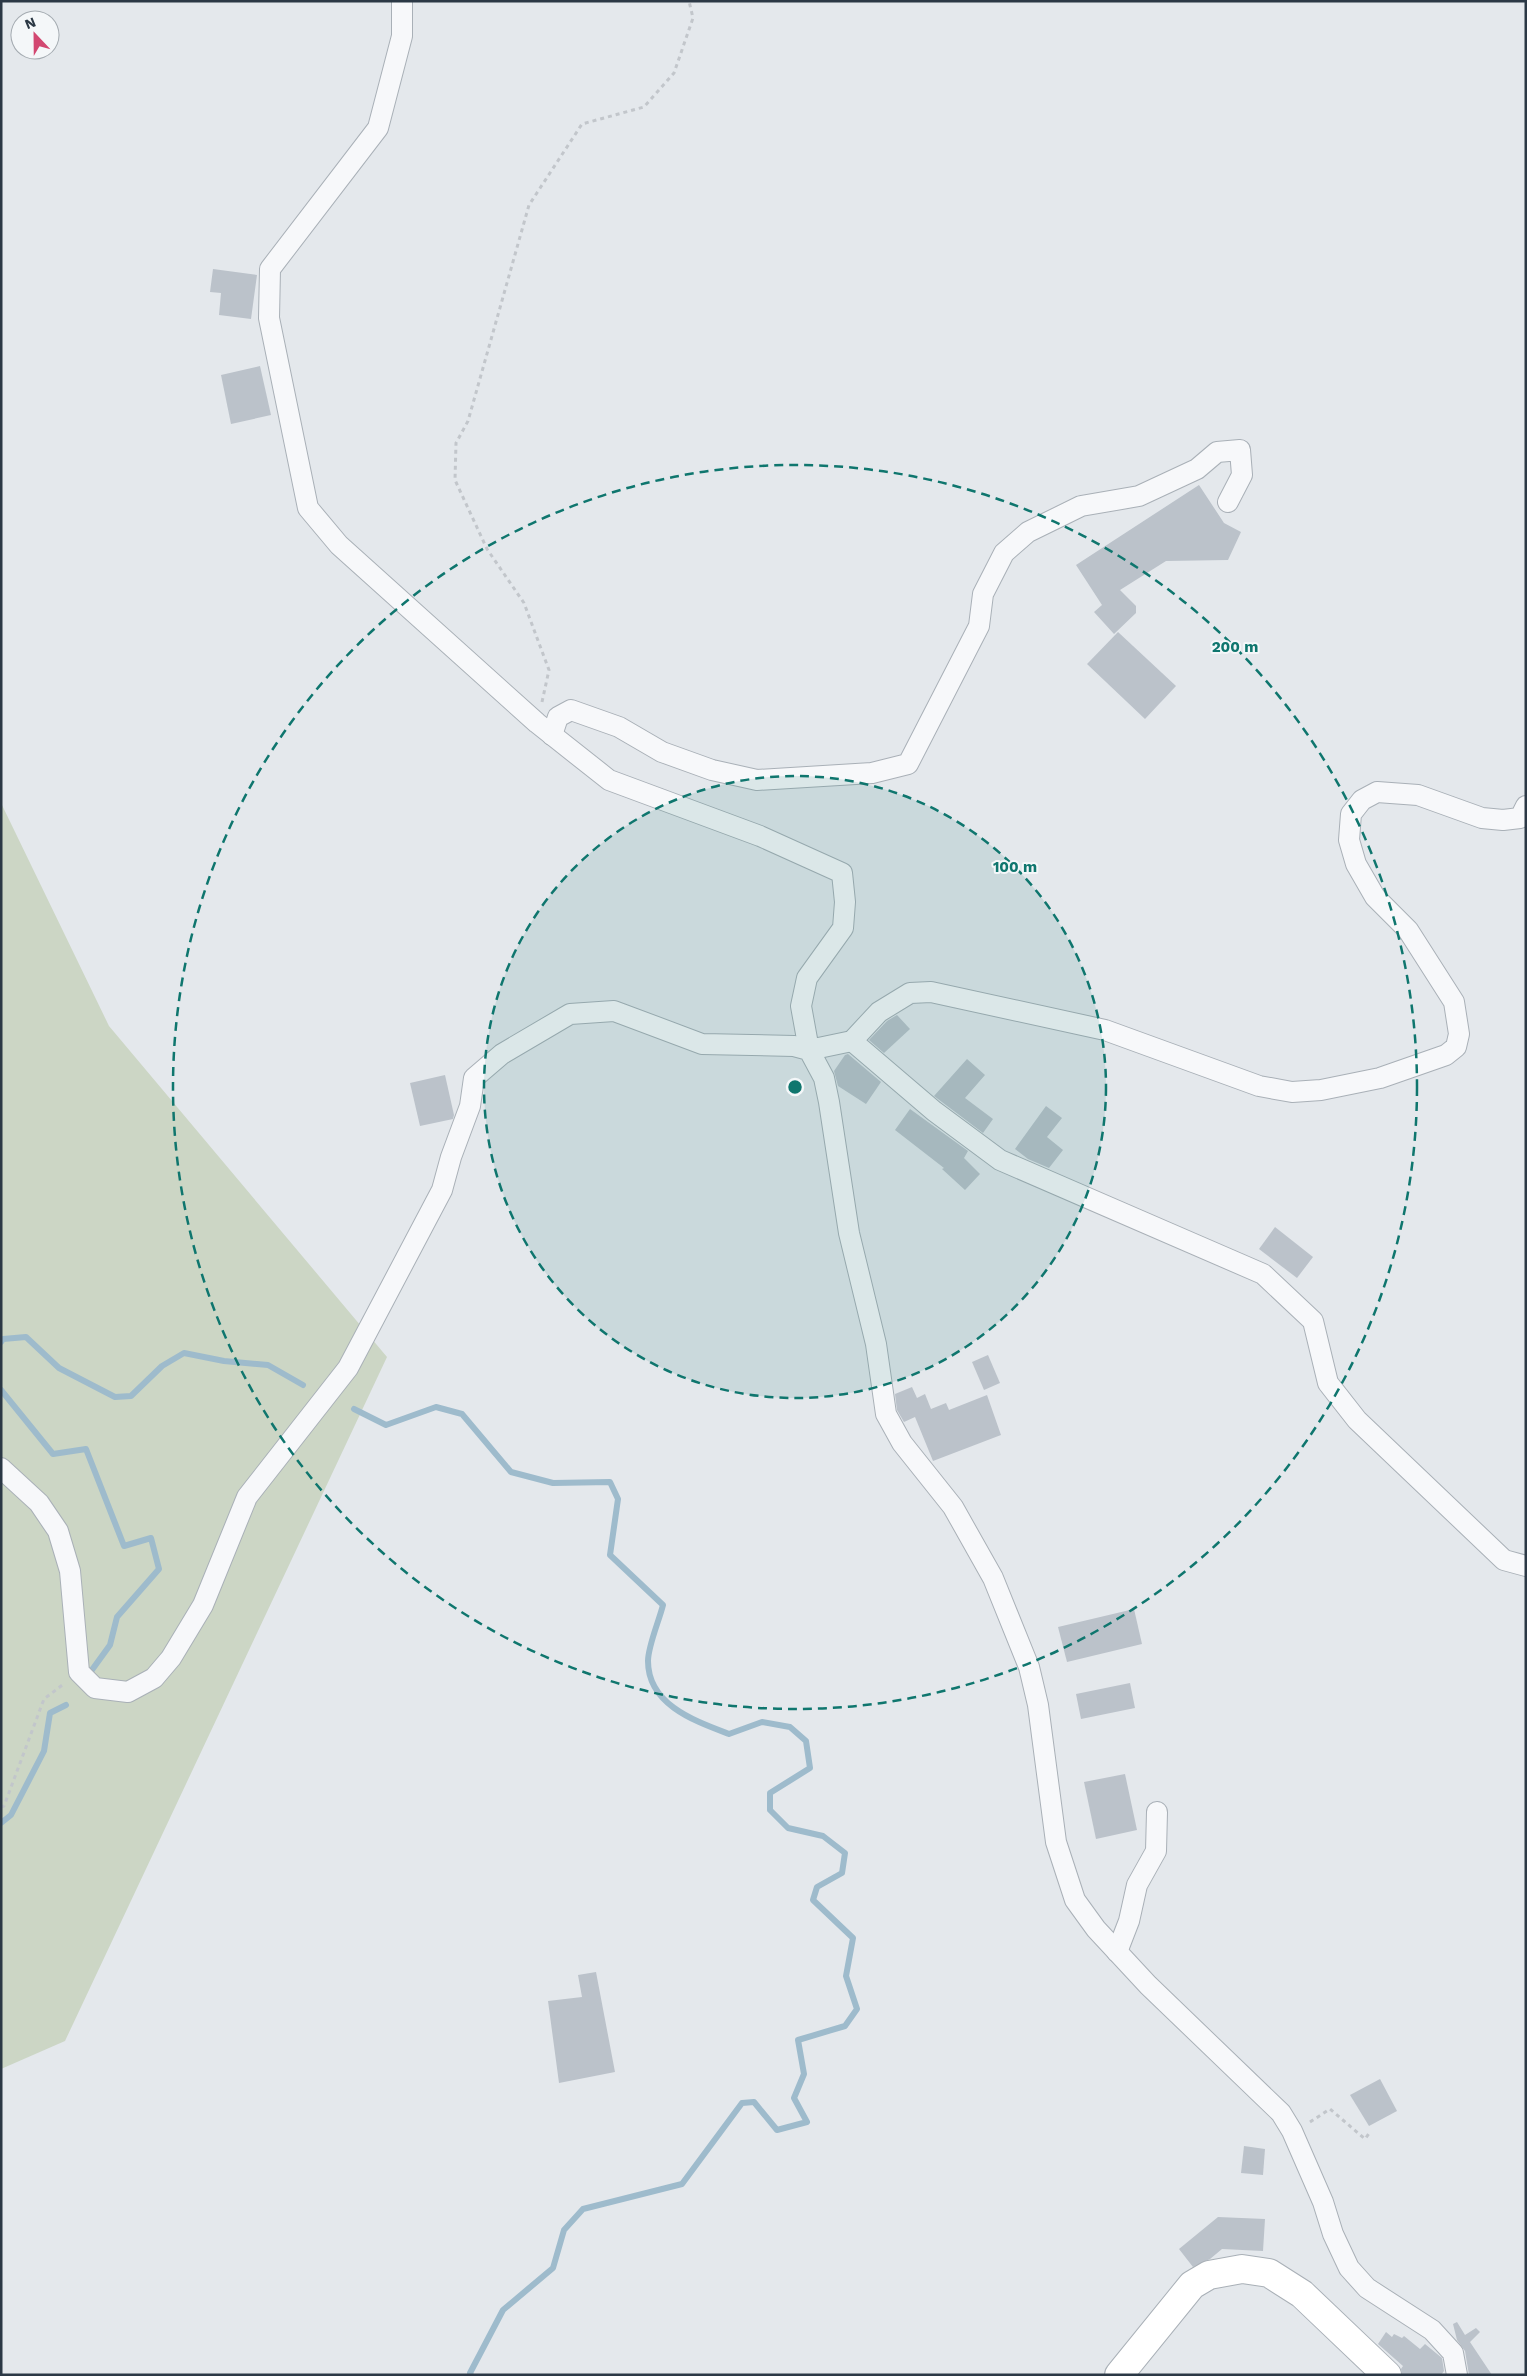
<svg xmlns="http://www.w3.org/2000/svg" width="1527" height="2376" font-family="'Work Sans',sans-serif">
<rect width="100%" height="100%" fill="#e4e8ec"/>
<!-- green -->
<polygon fill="#ccd6c5" points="1,803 109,1026 387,1357 65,2041 1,2069"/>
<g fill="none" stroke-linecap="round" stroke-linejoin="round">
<!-- stream -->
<g stroke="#9ebbcc" stroke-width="6">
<polyline points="1,1342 3,1339 26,1337 59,1368 115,1397 131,1396 162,1366 184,1353 224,1361 268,1365 303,1385"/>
<polyline points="1,1390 53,1454 86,1449 124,1546 151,1538 159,1569 117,1617 110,1645 89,1674"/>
<path d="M354,1409l32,16 50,-18 26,7 49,58 42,11 57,-1 8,17 -8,56 53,50c-4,16 -15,41 -15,56 0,44 47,60 81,73l33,-12 28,5 16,14 4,27 -40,25v17l18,18 35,8 22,17 -3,20 -25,14 -4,13 40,38 -7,38 11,33 -12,17 -47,14 6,34 -10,24 13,24 -30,8 -23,-28 -12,1 -60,81 -99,25 -19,21 -11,38 -50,42 -33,63 1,2"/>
<polyline points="1,1823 11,1815 44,1751 50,1713 66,1705"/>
</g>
</g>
<!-- building -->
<g fill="#bbc2ca">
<polygon points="213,269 257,275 251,319 219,315 221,293 210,292"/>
<polygon points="260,366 271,415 231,424 221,375"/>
<polygon points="1199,485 1224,523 1241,532 1228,560 1166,561 1120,590 1136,606 1136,613 1114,634 1094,612 1102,605 1076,565"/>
<polygon points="1118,632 1176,686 1145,719 1087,664"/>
<polygon points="897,1015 910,1029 884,1053 869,1040 887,1021"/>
<polygon points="848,1054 881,1082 866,1104 838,1086 834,1071 845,1055"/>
<polygon points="967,1059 985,1075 965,1098 993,1119 983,1133 934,1096"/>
<polygon points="445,1075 454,1115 453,1119 420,1126 410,1083"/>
<polygon points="1046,1106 1062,1118 1047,1137 1063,1150 1049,1168 1028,1159 1015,1149"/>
<polygon points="910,1109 968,1151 964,1158 980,1174 965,1190 942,1169 944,1168 895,1130"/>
<polygon points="1275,1227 1313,1257 1297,1278 1259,1249"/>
<polygon points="988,1355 1000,1383 984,1390 972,1362"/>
<polygon points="912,1387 917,1398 925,1394 931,1409 946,1403 949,1410 987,1395 1001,1435 933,1461 915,1417 904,1422 897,1410 895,1394"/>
<polygon points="1134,1609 1142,1644 1067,1662 1058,1627"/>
<polygon points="1130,1683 1135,1708 1081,1719 1076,1694"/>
<polygon points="1125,1774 1137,1830 1096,1839 1084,1782"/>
<polygon points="596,1972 615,2072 559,2083 548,2001 582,1997 578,1975"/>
<polygon points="1380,2079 1397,2111 1369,2126 1350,2095"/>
<polygon points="1244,2146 1265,2149 1263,2175 1241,2173"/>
<polygon points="1218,2217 1265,2219 1263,2251 1222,2249 1210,2259 1193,2267 1179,2249"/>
<polygon points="1457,2322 1465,2335 1476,2328 1480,2332 1470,2342 1492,2375 1469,2375 1465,2351 1457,2340 1453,2324"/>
<polygon points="1386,2332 1392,2337 1394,2334 1402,2338 1404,2336 1420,2349 1425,2344 1442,2358 1444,2371 1441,2375 1402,2375 1401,2369 1403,2366 1378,2344"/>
</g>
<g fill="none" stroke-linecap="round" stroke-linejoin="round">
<!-- street casing -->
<g stroke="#a9b0b7" stroke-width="22">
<g id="street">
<polyline points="402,1 402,36 378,128 270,269 269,318 308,508 339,545 537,723 609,780 760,836 842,873 845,902 843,928 807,978 801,1006 809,1050 852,1041 879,1012 910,993 931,992 1105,1030 1259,1086 1292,1092 1321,1090 1380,1078 1446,1055 1456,1047 1459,1034 1454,1002 1408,930 1375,897 1356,864 1349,840 1351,814 1362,800 1377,792 1418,795 1482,818 1503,820 1520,818 1526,806"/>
<polyline points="552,735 558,717 571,710 619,727 662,752 712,770 757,780 872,773 908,764 979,626 983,594 1004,553 1028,532 1081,506 1139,496 1197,469 1217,452 1240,450 1242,475 1228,502"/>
<polyline points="852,1041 934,1111 1000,1160 1263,1274 1313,1321 1328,1383 1357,1420 1504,1560 1526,1566"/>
<polyline points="1,1468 39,1503 58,1531 70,1571 79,1672 95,1688 128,1692 154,1678 171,1658 203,1605 247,1497 348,1368 442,1190 451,1157 470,1106 474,1078 502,1054 570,1014 614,1011 702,1044 794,1046 809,1050 824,1078 829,1102 849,1233 876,1344 886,1414 902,1443 953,1507 993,1578 1029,1667 1038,1705 1056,1842 1075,1900 1096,1929 1148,1985 1281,2113 1292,2131 1323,2202 1333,2234 1349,2268 1367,2288 1432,2330 1453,2353 1457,2375"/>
<polyline points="1117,1952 1129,1921 1137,1885 1156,1851 1157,1812"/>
</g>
</g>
<!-- secondary casing -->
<g stroke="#a9b0b7" stroke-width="30">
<polyline id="secondary" points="1119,2375 1192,2285 1209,2275 1242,2269 1269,2273 1302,2294 1387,2375"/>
</g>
<!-- path -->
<g stroke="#c2c6cb" stroke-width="3" stroke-dasharray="4 4" stroke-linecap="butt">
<polyline points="542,702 549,670 524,603 487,549 455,480 456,443 468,421 529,205 582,124 644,107 674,73 693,18 689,1"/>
<polyline points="1,1807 4,1806 44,1699 65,1683"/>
<polyline points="1310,2122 1330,2109 1365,2139 1370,2132"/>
</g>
<!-- street -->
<use href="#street" stroke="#f7f8fa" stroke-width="20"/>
<!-- secondary -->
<use href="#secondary" stroke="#fff" stroke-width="28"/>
</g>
<!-- distance rings -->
<circle cx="795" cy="1087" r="311" fill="#0f766e" fill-opacity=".12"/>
<g fill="none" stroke="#0f766e" stroke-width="2.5" stroke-dasharray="9 6">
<circle cx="795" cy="1087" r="311"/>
<circle cx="795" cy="1087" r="622"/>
</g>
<circle cx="795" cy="1087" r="8" fill="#0f766e" stroke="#f4f7f9" stroke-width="2.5"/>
<g font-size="15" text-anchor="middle" font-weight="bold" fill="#0f766e" stroke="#f4f7f9" stroke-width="4" stroke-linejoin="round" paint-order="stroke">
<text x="1235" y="652">200 m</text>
<text x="1015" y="872">100 m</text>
</g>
<!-- border -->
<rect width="1527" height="2376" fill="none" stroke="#2b3845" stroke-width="5"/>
<!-- north arrow -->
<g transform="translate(35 35) rotate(338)"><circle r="24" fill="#f4f7f9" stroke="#a4abb1"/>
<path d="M0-4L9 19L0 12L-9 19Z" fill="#d24771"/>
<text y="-8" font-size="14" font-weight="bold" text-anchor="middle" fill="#2b3845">N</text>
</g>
</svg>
